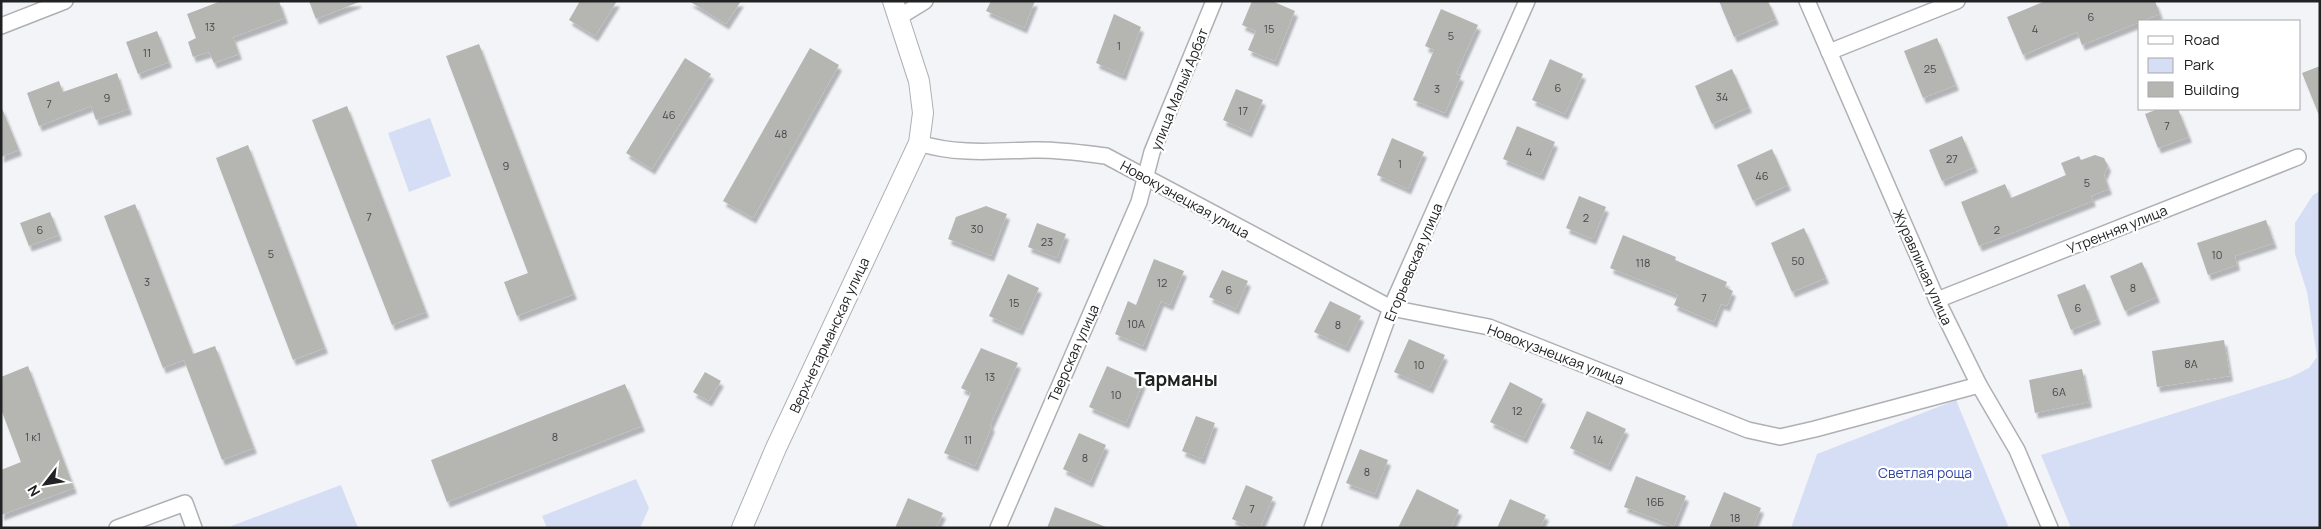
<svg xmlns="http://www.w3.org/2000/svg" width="2321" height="529" font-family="Manrope,sans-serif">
<defs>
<filter id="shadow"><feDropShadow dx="3" dy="5.5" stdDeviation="1" flood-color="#0004"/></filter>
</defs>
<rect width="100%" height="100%" fill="#f3f4f8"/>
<!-- green -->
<g fill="#d6def6">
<polygon points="430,118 451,176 409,192 388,133"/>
<polygon points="2320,191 2320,528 2071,528 2041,455 2291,377 2309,368 2317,357 2307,292 2295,254 2295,223 2313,195"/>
<polygon points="1956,400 2009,528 1791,528 1817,454"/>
<polygon points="636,479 649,508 640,528 547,528 542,516"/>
<polygon points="341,485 358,528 232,528 231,526"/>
</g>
<!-- building -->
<g fill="#b5b5b2" filter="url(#shadow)">
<polygon points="221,1 279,1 285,18 233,37 239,54 214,63 209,52 193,57 188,42 196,38 187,14"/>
<polygon points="309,1 358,1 359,2 316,19"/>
<polygon points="580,1 617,1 595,36 569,20"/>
<polygon points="689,1 741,1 726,24"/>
<polygon points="991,1 1035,1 1024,28 986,11"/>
<polygon points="1252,1 1272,1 1295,11 1275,61 1248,50 1256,31 1242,25"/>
<polygon points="1719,1 1768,1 1776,19 1734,37"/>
<polygon points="2045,1 2155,1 2160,14 2082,45 2077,32 2023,55 2007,17"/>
<polygon points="1441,9 1478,25 1456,74 1461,76 1445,113 1413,100 1434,50 1425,46"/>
<polygon points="1114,14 1141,27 1123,75 1096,63"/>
<polygon points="157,31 169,62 138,74 126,42"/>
<polygon points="1937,38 1956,85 1923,98 1904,51"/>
<polygon points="479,44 574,294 517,316 504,282 528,273 446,56"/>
<polygon points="810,48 839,65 753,218 723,201"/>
<polygon points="685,58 711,74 652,169 626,153"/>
<polygon points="1550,59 1583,74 1565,114 1532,100"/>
<polygon points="2320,66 2320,115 2319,115 2302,73"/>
<polygon points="1732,69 1749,107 1712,124 1695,86"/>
<polygon points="117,73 129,109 96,120 91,106 39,126 27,93 59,81 63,92"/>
<polygon points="1236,89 1263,100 1249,132 1223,120"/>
<polygon points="1,106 19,150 1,157"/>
<polygon points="347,106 426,312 392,325 312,120"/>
<polygon points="2158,109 2178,109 2189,137 2158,148 2145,114"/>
<polygon points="1517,126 1555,142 1541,175 1503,159"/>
<polygon points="1962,136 1975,167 1942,181 1929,150"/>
<polygon points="1392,138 1424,152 1408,189 1377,175"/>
<polygon points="248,145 325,348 293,360 216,158"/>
<polygon points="1772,149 1788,185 1753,201 1737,165"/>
<polygon points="2095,155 2104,158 2108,166 2104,175 2109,189 2091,196 2093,201 1979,246 1961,202 2005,184 2011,198 2066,175 2061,163 2079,156 2081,160"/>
<polygon points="1579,196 1606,207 1593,239 1566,228"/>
<polygon points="135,204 193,354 215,346 254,448 222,460 184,360 163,368 104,216"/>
<polygon points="986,206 1007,214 991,256 948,239 956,217"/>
<polygon points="50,212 59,235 29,246 20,223"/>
<polygon points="2266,220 2274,243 2235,256 2237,265 2208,275 2197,243"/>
<polygon points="1037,223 1066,234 1057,258 1028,247"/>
<polygon points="1804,228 1826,278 1792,292 1771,243"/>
<polygon points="1623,235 1676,257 1675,260 1727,282 1725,287 1733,291 1727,306 1721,304 1714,322 1674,305 1678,295 1610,268"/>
<polygon points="1154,259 1184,271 1170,305 1161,301 1143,346 1115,334 1128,301 1136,305"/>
<polygon points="2142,262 2157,297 2125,311 2110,276"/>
<polygon points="1222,270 1248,281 1236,309 1209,297"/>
<polygon points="1008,274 1039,288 1020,330 989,316"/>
<polygon points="2085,284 2098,319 2071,330 2057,295"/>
<polygon points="1330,301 1361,316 1346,347 1314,332"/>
<polygon points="1409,339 1445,355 1430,388 1394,372"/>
<polygon points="2224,340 2230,376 2157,387 2152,351"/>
<polygon points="981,348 1018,363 990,425 992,426 975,466 944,453 971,393 961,388"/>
<polygon points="28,366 74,488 1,515 1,470 21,462 1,409 1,377"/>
<polygon points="1107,366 1143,382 1126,423 1089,407"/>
<polygon points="2082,369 2089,402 2035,413 2029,380"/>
<polygon points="705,372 721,381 709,401 693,392"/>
<polygon points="1510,382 1543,399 1524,438 1490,422"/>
<polygon points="625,384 642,426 447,502 431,460"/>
<polygon points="1587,411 1626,429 1608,466 1570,448"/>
<polygon points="1196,416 1215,423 1202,459 1182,451"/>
<polygon points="1079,433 1106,445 1090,482 1063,469"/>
<polygon points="1360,449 1388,460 1375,494 1346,483"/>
<polygon points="1636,476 1686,496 1674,526 1624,507"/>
<polygon points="1246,485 1273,497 1260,528 1252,528 1232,519"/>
<polygon points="1417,489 1459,510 1451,528 1398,528"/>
<polygon points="1724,492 1761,508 1753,528 1709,528"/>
<polygon points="908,498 943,513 936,528 895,528"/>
<polygon points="1510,499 1546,515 1540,528 1497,528"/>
<polygon points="1055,507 1106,527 1106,528 1047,528"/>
</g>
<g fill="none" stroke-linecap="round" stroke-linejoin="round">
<!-- street casing -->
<g stroke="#afb0b4" stroke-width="18">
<g id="street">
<polyline points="1807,1 1937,300 1979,385 2017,450 2050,528"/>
<polyline points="899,17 925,1"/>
<polyline points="1,26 65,1"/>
<polyline points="1829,52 1957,1"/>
<path d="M919,143c37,12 76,8 114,7 25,-1 49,3 73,6l285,152 98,19 259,103 32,7 35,-8 164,-44"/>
<polyline points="1937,300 2298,157"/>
<polyline points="117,528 185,503 194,528"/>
<polyline points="998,528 1139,202 1152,152 1214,1"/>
<polyline points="1312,528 1391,308 1527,1"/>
</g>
</g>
<!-- secondary casing -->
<g stroke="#afb0b4" stroke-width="22">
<polyline id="secondary" points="742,528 776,448 919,143 923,113 919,81 893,1"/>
</g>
<!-- street -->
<use href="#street" stroke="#fff" stroke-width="15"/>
<!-- secondary -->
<use href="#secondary" stroke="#fff" stroke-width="20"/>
</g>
<g text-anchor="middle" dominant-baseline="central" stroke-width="4.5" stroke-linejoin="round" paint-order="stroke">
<!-- number labels -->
<g font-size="11" fill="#464747">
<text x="2091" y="16">6</text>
<text x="210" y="26">13</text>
<text x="1269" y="28">15</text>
<text x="2035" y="28">4</text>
<text x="1451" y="35">5</text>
<text x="1119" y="45">1</text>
<text x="147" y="52">11</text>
<text x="1930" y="68">25</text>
<text x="1558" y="87">6</text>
<text x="1437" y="88">3</text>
<text x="1722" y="96">34</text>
<text x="107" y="97">9</text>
<text x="49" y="103">7</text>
<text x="1243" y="110">17</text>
<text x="669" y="114">46</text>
<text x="2167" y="125">7</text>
<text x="781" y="133">48</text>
<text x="1529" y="151">4</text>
<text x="1952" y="158">27</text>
<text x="1400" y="163">1</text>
<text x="506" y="165">9</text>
<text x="1762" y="175">46</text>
<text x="2087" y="182">5</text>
<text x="369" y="216">7</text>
<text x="1586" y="217">2</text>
<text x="977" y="228">30</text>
<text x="40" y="229">6</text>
<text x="1997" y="229">2</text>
<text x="1047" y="241">23</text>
<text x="271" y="253">5</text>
<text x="2217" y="254">10</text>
<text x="1798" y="260">50</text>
<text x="1643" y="262">118</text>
<text x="147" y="281">3</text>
<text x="1162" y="282">12</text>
<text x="2133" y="287">8</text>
<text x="1229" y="289">6</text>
<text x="1704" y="297">7</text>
<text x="1014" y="302">15</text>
<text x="2078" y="307">6</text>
<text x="1136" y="323">10А</text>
<text x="1338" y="324">8</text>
<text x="2191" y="363">8А</text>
<text x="1419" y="364">10</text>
<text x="990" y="376">13</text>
<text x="2059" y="391">6А</text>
<text x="1116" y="394">10</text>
<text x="1517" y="410">12</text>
<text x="33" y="436">1 к1</text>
<text x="555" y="436">8</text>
<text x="968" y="439">11</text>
<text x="1598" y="439">14</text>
<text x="1085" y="457">8</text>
<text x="1367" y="471">8</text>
<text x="1655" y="501">16Б</text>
<text x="1252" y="508">7</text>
<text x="1735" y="517">18</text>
</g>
<!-- street labels -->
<g font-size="14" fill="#212223" stroke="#fff">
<text transform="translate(1179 89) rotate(-68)">улица Малый Арбат</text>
<text transform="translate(1185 199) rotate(29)">Новокузнецкая улица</text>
<text transform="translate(2117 229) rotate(-22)">Утренняя улица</text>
<text transform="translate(1413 262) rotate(-67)">Егорьевская улица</text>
<text transform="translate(1923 267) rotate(66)">Журавлиная улица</text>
<text transform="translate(829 335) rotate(-65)">Верхнетарманская улица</text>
<text transform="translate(1073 353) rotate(-66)">Тверская улица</text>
<text transform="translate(1556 354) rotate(21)">Новокузнецкая улица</text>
</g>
<!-- park labels -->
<g font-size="14" fill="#3649a1" stroke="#fff">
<text x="1925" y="472">Светлая роща</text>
</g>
<!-- district labels -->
<g font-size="19" font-weight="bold" fill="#212223" stroke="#fff">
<text x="1176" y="379">Тарманы</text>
</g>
</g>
<!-- border -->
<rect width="2321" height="529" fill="none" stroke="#212223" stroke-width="5"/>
<!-- legend -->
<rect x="2138" y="20" width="162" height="90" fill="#ffffff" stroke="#a6a7a7"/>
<rect x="2148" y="36" width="25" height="8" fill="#ffffff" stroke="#a6a7a7"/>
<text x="2184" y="45" font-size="15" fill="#212223">Road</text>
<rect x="2148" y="58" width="25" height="15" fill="#d6def6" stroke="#a6a7a7"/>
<text x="2184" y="70" font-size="15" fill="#212223">Park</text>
<rect x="2148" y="82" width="25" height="15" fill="#b5b5b2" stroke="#a6a7a7"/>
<text x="2184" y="95" font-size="15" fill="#212223">Building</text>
<!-- north arrow -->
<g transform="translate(45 484) rotate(239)" stroke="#ffffff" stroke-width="4" paint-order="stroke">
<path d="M0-4L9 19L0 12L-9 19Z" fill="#212223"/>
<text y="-8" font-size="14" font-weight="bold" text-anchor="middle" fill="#212223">N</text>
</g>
</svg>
